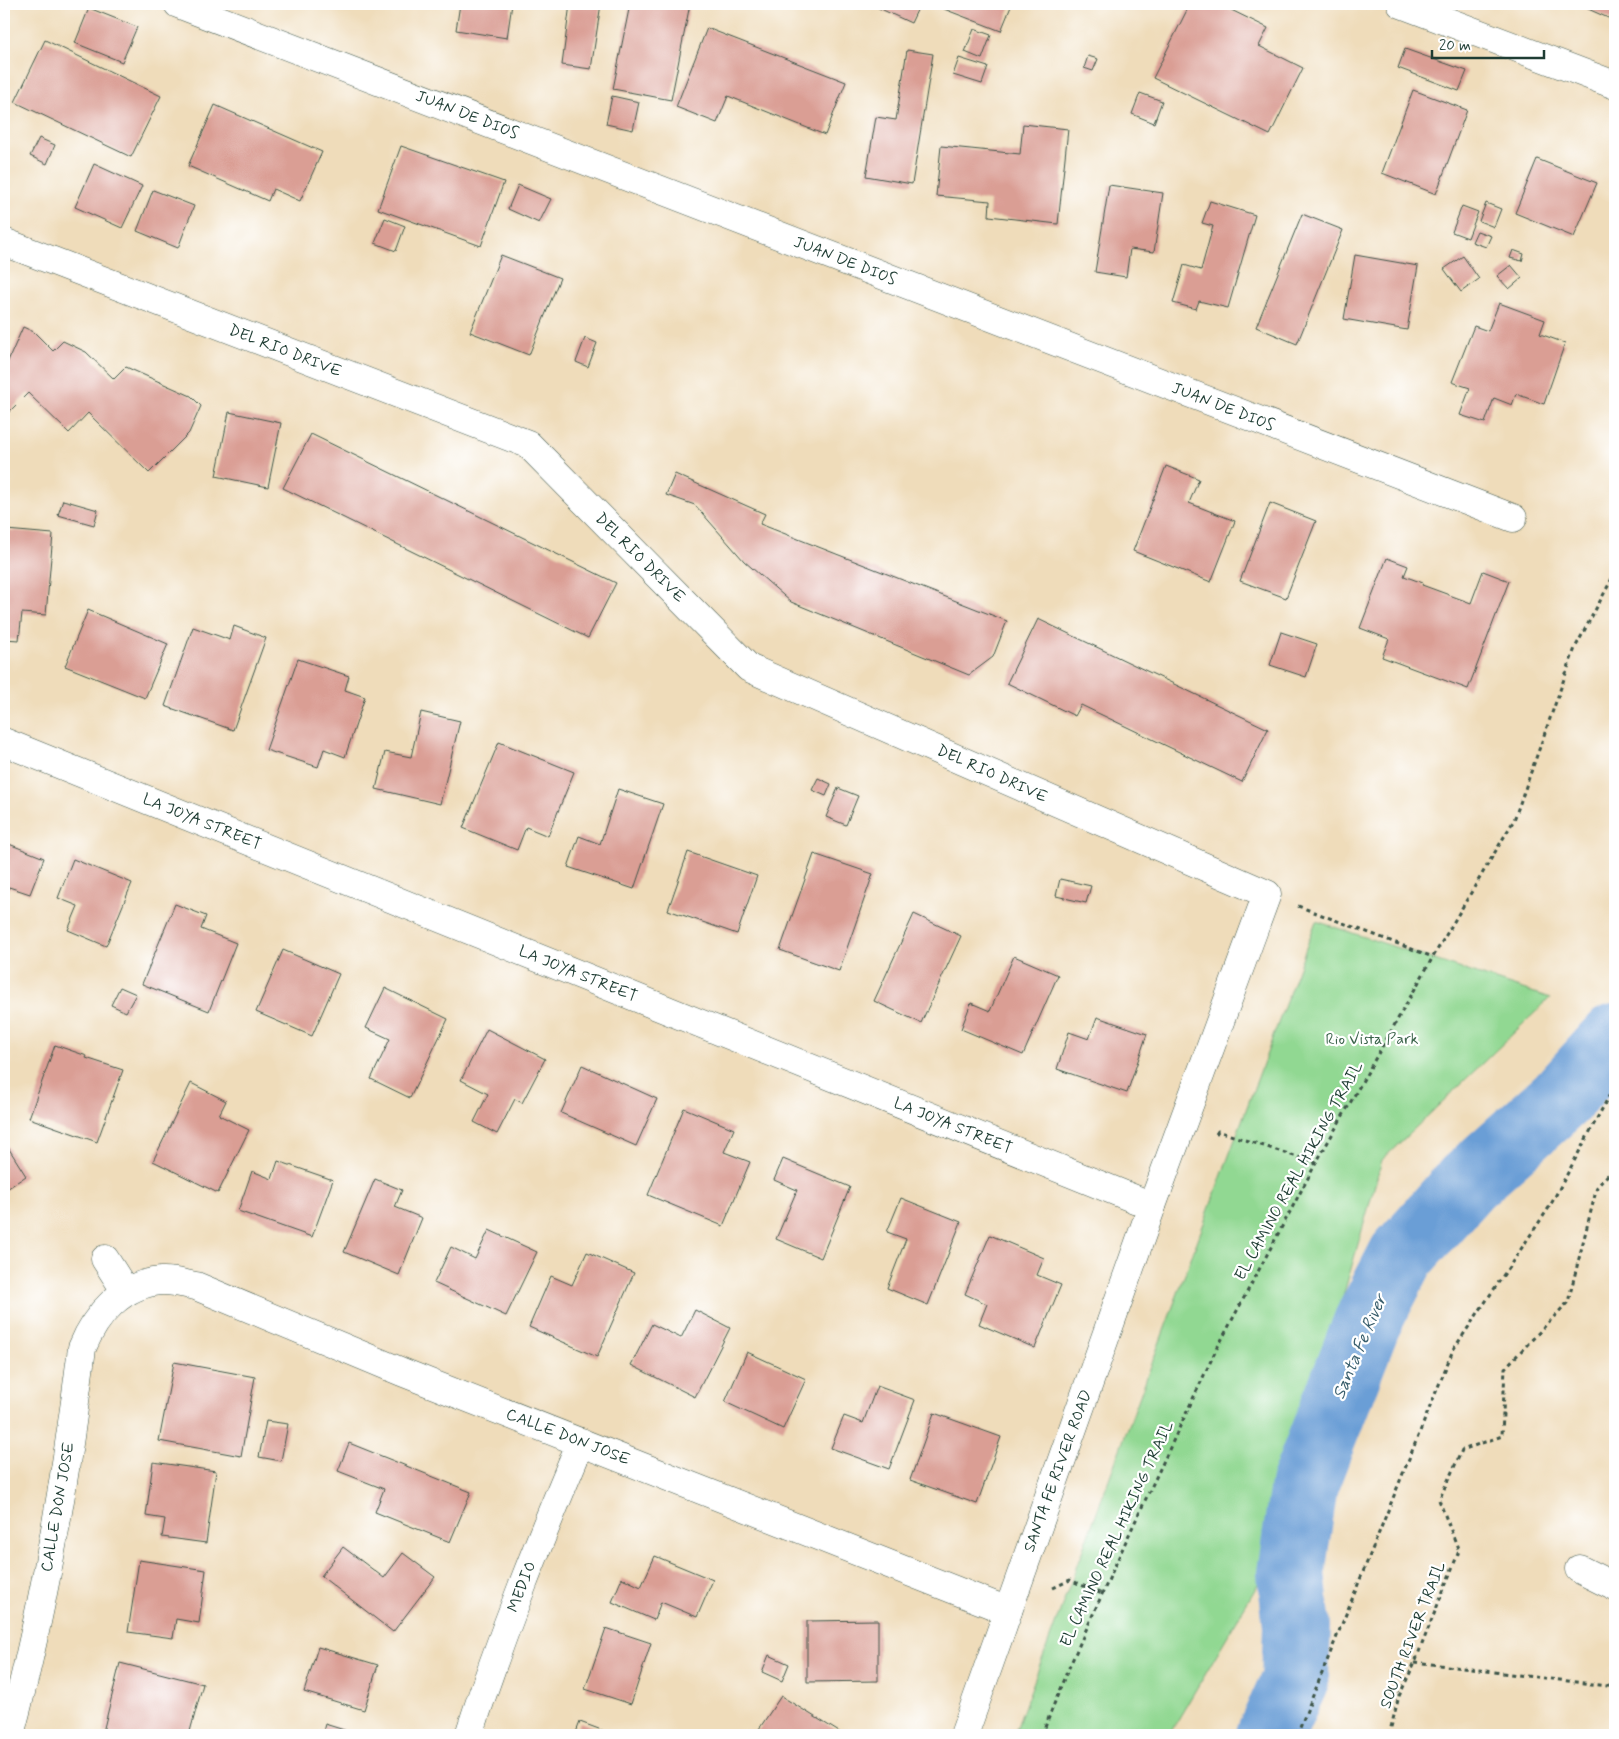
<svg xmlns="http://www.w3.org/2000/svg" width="1619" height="1739" font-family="Mynerve,sans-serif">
<rect width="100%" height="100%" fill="#fff"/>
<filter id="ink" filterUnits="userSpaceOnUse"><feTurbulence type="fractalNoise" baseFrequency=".02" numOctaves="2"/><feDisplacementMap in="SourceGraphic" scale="10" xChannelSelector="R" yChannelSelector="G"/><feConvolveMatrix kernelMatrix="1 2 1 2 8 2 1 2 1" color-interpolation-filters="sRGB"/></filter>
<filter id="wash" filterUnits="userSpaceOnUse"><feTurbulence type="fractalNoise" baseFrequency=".0096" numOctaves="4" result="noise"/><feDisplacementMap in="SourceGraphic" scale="20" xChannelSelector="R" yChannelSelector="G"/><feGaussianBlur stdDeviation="1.12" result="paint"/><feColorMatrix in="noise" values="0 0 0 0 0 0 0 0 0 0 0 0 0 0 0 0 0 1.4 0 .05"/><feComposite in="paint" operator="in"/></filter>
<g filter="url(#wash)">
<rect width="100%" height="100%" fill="#efdcba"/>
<!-- green -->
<polygon fill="#91d892" stroke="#588a63" points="1316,921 1550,998 1382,1160 1264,1574 1169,1735 1014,1735"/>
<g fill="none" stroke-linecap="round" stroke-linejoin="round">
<!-- river -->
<polyline stroke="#6b9ed6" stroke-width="68" points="1270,1735 1295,1680 1297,1626 1291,1573 1304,1485 1367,1323 1402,1255 1467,1182 1560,1099 1615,1038"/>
</g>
<g id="blocks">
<!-- building -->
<g fill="#da9e94">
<polygon points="460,4 512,4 507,38 456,30"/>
<polygon points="570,4 601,4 591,69 562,65"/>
<polygon points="630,4 690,4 671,100 613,89"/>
<polygon points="870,4 920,4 911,23"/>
<polygon points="946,4 1012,4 1001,31 944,9"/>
<polygon points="1190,4 1219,4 1268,28 1259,46 1303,68 1270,135 1153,78"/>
<polygon points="1577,4 1615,4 1615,21"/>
<polygon points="89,8 137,27 122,62 75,43"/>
<polygon points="707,28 846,82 825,135 728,96 717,123 676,107"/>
<polygon points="974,29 991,35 982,59 965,52"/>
<polygon points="45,40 161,96 131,157 15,102"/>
<polygon points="1405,49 1467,71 1459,91 1398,68"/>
<polygon points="907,50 933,54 912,184 866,176 876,117 896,120"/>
<polygon points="1088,56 1098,59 1093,71 1084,68"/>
<polygon points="959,58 988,67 982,84 953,75"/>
<polygon points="1413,90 1467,110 1436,194 1382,173"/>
<polygon points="1140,93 1162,101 1154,123 1132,114"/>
<polygon points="612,96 639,102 633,130 606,124"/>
<polygon points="215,105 322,152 300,201 273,189 268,201 188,166"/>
<polygon points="1023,124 1068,129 1058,224 989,216 990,201 936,196 941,146 1020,154"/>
<polygon points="39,138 55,145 47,164 30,156"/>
<polygon points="401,146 504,182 481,246 378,209"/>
<polygon points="1537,159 1597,183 1574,237 1515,213"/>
<polygon points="94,164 142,186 122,228 75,207"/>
<polygon points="518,185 551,199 539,223 508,209"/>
<polygon points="1109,185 1163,193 1154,252 1130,249 1126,277 1095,272"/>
<polygon points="153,190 194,206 178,248 137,231"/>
<polygon points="1210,201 1255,215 1228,308 1199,301 1196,309 1173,303 1184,265 1201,270 1213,226 1202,223"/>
<polygon points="1486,203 1501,209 1494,227 1479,221"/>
<polygon points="1462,206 1478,212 1468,238 1452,232"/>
<polygon points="1302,214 1343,230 1297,344 1256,327"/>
<polygon points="385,218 405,226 396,251 375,243"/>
<polygon points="1477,231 1491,236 1486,247 1472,242"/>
<polygon points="1513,250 1524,254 1522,261 1510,258"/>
<polygon points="501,255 560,278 529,355 470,332"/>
<polygon points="1355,255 1418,266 1407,330 1344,319"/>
<polygon points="1463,256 1479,279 1461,292 1444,269"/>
<polygon points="1511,265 1522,278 1509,289 1497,276"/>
<polygon points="1499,303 1545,320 1540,334 1565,343 1544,404 1516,394 1512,405 1494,398 1485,423 1460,415 1470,388 1452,382 1474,326 1488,331"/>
<polygon points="23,327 34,332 53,351 63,341 86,352 114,379 126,367 191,396 201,406 189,433 149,473 88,413 69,433 28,393 4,417 4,370"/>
<polygon points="585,338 597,343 588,367 576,362"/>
<polygon points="229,412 281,423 268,487 216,476"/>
<polygon points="311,434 616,583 588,638 283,488"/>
<polygon points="1166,466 1199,479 1189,503 1235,521 1211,582 1133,551"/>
<polygon points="675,474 765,514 760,524 1007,621 993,657 969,675 791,602 744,561 695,505 666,495"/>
<polygon points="63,500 98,510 94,525 58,515"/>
<polygon points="1270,503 1316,521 1286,598 1240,581"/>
<polygon points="6,530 53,534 46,615 22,613 19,640 4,639 4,552"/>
<polygon points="1387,558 1408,566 1404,576 1423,583 1422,585 1471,603 1483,571 1509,581 1468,689 1382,657 1389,639 1360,628"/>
<polygon points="88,610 168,644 145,698 65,666"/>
<polygon points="1038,619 1268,729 1242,782 1081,705 1075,716 1007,683"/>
<polygon points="234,626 266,638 233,730 165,706 193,627 230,640"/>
<polygon points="1281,632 1317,644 1306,677 1270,665"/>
<polygon points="298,659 349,676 345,690 365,697 345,757 324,749 318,767 266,750"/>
<polygon points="421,712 460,721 440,804 376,789 385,752 411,757"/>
<polygon points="499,742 574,772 548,836 526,827 517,850 463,828"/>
<polygon points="818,778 831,784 826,796 812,790"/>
<polygon points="838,788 858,796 846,825 826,817"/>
<polygon points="618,789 663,804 634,889 568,867 579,836 600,844"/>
<polygon points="4,842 44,858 30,894 9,887 4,901"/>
<polygon points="688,852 757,876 737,934 668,910"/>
<polygon points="814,854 873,874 839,971 780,950"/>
<polygon points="73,859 132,883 106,946 68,930 78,906 58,898"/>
<polygon points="1060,879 1091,886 1086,903 1056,896"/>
<polygon points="175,904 206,916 201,929 236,943 209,1011 142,984"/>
<polygon points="914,914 961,936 921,1023 874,1001"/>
<polygon points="283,950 339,974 312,1036 256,1012"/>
<polygon points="1014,956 1058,975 1023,1055 961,1029 971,1003 990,1011"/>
<polygon points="120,987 136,994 126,1012 111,1005"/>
<polygon points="385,988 448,1019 410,1098 371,1079 390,1039 366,1028"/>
<polygon points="1097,1017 1147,1034 1127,1093 1057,1069 1069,1032 1089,1039"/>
<polygon points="487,1029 545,1059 522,1103 515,1099 497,1134 474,1122 488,1094 461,1080"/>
<polygon points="55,1045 87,1056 86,1058 123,1070 97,1142 29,1118"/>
<polygon points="582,1065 657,1099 636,1146 561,1113"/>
<polygon points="191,1083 226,1101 219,1115 249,1130 218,1193 153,1161"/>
<polygon points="684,1108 734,1129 724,1152 750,1162 723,1226 648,1195"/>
<polygon points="4,1141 26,1176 4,1191"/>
<polygon points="783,1159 850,1187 821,1258 776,1239 797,1190 774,1180"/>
<polygon points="278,1161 333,1180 312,1237 238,1211 252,1171 272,1179"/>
<polygon points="375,1179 402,1190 395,1207 422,1218 399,1275 344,1252"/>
<polygon points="901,1198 961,1222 928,1305 887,1288 906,1239 887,1232"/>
<polygon points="489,1230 537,1252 506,1316 434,1283 451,1247 475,1259"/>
<polygon points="990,1235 1044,1258 1037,1275 1061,1285 1035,1348 979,1324 987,1304 965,1294"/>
<polygon points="587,1252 634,1273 597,1357 529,1327 551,1276 572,1285"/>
<polygon points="695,1310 730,1328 695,1397 631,1365 652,1324 681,1338"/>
<polygon points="747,1352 806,1379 783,1429 725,1402"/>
<polygon points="174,1362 255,1377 241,1456 159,1441"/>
<polygon points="877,1386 915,1400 889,1469 831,1448 844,1416 863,1423"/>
<polygon points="934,1413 1001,1437 977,1504 910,1480"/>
<polygon points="266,1421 288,1424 281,1461 259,1457"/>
<polygon points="349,1443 471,1492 450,1542 375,1512 384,1489 338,1471"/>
<polygon points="153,1462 216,1471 206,1543 162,1537 165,1519 146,1516"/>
<polygon points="343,1547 384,1578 403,1553 435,1577 393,1632 321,1576"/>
<polygon points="655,1556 713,1580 697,1617 661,1602 654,1620 612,1602 622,1578 641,1587"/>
<polygon points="139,1560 206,1570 199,1623 176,1619 173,1638 128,1632"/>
<polygon points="878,1620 878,1681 807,1682 807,1621"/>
<polygon points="606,1628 651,1643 631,1704 585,1689"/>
<polygon points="318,1647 378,1665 364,1710 304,1692"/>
<polygon points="769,1655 789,1664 782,1681 762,1672"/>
<polygon points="120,1663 203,1684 189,1735 116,1735 103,1732"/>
<polygon points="781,1696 844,1735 755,1735"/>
<polygon points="580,1722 615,1735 575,1735"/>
<polygon points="325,1724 360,1735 322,1735"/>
</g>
</g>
</g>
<g filter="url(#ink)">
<use href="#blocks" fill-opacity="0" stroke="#3e5548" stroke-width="1"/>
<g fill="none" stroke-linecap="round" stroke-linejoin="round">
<!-- minor casing -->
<g stroke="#3e5548" stroke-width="29">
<g id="minor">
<polyline points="178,4 1513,518"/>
<polyline points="1401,4 1615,85"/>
<polyline points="4,242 528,444 749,668 1267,894 1152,1206 964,1735"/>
<polyline points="4,742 1152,1206"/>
<polyline points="105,1259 126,1292"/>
<polyline points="1579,1569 1615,1587"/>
<path d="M10,1735c34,-127 56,-257 72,-387 14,-34 40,-64 79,-67 12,-1 23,3 35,5l206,86 606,239"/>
<path d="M469,1735c32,-100 71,-196 112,-293"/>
</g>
</g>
<!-- path -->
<g stroke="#3e5548" stroke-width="3" stroke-dasharray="4 4" stroke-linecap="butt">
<polyline points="1298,906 1433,957"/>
<polyline points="1216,1134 1218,1131 1316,1163"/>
<polyline points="1053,1588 1070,1580 1102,1594"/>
<polyline points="1415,1662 1615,1687"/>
<polyline points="1042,1735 1063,1681 1126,1541 1215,1352 1316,1163 1433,957 1514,820 1575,648 1615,573"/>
<polyline points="1297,1735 1453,1350 1550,1206 1615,1085"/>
<polyline points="1389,1735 1399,1696 1415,1662 1459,1551 1439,1500 1462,1450 1502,1436 1505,1368 1568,1302 1597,1187 1615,1167"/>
</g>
<!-- minor -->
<use href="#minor" stroke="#fff" stroke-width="28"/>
</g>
</g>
<g text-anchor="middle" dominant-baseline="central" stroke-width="4.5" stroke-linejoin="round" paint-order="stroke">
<!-- street labels -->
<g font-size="16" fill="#1f3d34" stroke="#fff">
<text transform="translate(467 115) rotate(21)">JUAN DE DIOS</text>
<text transform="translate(845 261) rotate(21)">JUAN DE DIOS</text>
<text transform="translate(285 351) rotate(21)">DEL RIO DRIVE</text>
<text transform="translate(1223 407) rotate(21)">JUAN DE DIOS</text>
<text transform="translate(640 558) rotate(45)">DEL RIO DRIVE</text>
<text transform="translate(992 774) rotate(24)">DEL RIO DRIVE</text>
<text transform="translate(202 822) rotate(22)">LA JOYA STREET</text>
<text transform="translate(578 974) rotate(22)">LA JOYA STREET</text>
<text transform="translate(953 1126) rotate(22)">LA JOYA STREET</text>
<text transform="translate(1299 1171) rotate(-61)">EL CAMINO REAL HIKING TRAIL</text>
<text transform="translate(568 1437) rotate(21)">CALLE DON JOSE</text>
<text transform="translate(1058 1471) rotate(-70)">SANTA FE RIVER ROAD</text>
<text transform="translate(58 1507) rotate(-80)">CALLE DON JOSE</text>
<text transform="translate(1117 1534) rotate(-65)">EL CAMINO REAL HIKING TRAIL</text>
<text transform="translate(522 1587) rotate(-69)">MEDIO</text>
<text transform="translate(1413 1635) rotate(-69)">SOUTH RIVER TRAIL</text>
</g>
<!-- park labels -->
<g font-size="16" fill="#3c644c" stroke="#fff">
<text x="1372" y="1039">Rio Vista Park</text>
</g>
<!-- water labels -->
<g font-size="18" font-style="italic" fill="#3a5f6d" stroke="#fff">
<text transform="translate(1360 1347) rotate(-67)">Santa Fe River</text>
</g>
</g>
<!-- margin -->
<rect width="1619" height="1739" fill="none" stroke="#fff" stroke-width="20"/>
<!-- scale -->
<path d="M1432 50v8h112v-8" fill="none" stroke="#1f3d34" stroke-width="2.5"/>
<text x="1439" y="50" font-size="15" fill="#1f3d34" stroke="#ffffff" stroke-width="4" paint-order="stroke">20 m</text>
</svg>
